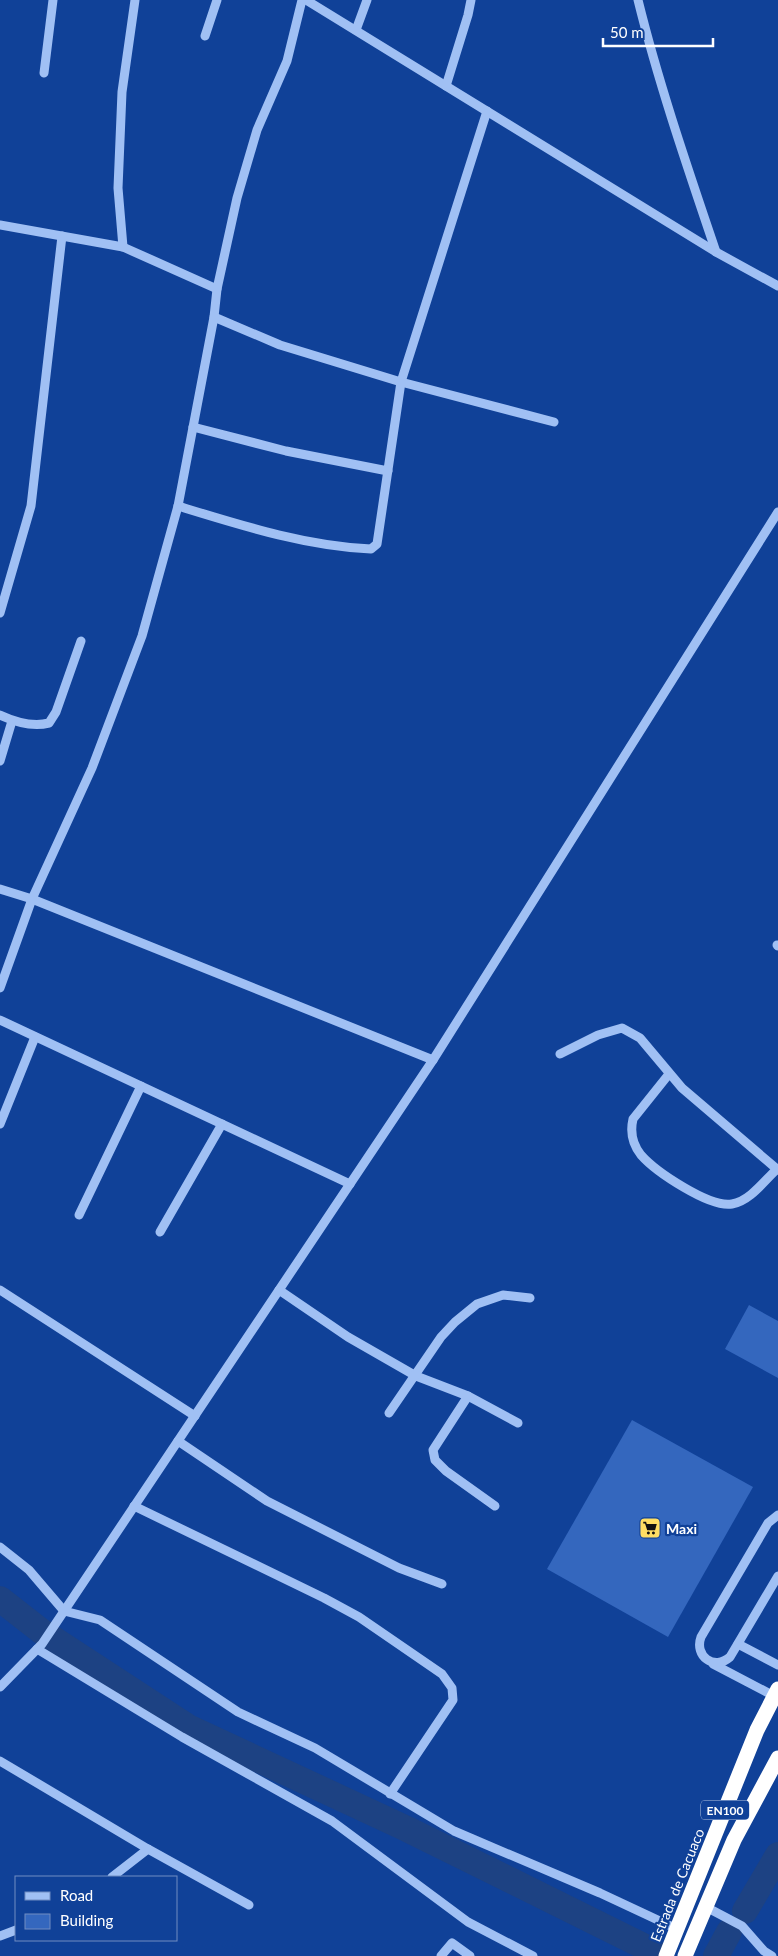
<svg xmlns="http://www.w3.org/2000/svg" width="778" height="1956" font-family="Lato,sans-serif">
<rect width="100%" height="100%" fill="#104198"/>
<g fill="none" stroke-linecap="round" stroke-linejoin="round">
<!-- river -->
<g stroke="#1d4283" stroke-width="26">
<polyline points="0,1599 41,1631 188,1727 407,1829 653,1951"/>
<polyline points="745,1911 778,1855"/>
<polyline points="716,1956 729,1932"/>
</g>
</g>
<!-- building -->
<g fill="#3467be">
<polygon points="749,1305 778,1321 778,1378 725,1349"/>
<polygon points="632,1420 753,1487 668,1637 547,1569"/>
</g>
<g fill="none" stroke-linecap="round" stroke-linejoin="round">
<!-- minor -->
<g stroke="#a0c0f4" stroke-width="9">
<polyline points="306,0 716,252 778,286"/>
<path d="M638,0c21,85 50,169 78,252"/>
<polyline points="356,30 367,0"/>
<polyline points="205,36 217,0"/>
<polyline points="44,73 53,0"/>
<polyline points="446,86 468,15 471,0"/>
<polyline points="0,225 123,247 217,289"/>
<polyline points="123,247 118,188 122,92 135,0"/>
<polyline points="214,317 280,345 401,382 554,422"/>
<polyline points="193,427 286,451 388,471"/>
<path d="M178,506c62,19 127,40 193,43l6,-5 24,-162 86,-271"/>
<polyline points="0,613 31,506 62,236"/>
<path d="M0,715c15,7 32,12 49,8l7,-11 25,-71"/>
<polyline points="0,761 12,721"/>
<polyline points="0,889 32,899 433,1060"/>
<polyline points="777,945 778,946"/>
<polyline points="0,988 32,899 92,768 142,636 178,506 214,317 217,289 237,198 257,130 287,61 302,0"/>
<polyline points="0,1020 350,1184"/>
<polyline points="560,1054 598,1035 622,1028 640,1038 682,1088 778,1170"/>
<path d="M669,1074l-36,45c-3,13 0,26 8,36 15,17 69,53 91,49 18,-3 32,-23 45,-35"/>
<polyline points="0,1124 35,1037"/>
<polyline points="79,1215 141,1086"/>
<polyline points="160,1232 222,1124"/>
<polyline points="0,1290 195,1416"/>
<polyline points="279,1290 348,1337 416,1376 468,1396 518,1423"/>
<polyline points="468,1396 433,1450 435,1460 446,1471 495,1506"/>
<polyline points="389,1413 441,1337 455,1322 477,1304 503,1295 530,1298"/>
<polyline points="178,1441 267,1501 399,1568 442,1584"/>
<polyline points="134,1506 324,1598 359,1617 442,1674 452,1688 453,1700 390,1794"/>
<path d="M778,1515l-10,8 -67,114c-7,19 13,34 29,20l48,-81"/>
<polyline points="0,1547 29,1570 64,1611 100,1620 238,1712 315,1748 454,1831 600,1893 677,1929"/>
<polyline points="738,1644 778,1665"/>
<polyline points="37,1649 182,1737 332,1821 468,1922 533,1956"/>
<polyline points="713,1664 774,1696"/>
<polyline points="0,1687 42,1644 433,1060 778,512"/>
<polyline points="0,1761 148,1849 249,1905"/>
<polyline points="112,1877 148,1849"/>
<polyline points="706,1907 742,1926 764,1951 772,1956"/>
<polyline points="0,1936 16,1930"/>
<polyline points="441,1956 452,1943 470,1956"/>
</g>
<!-- highway -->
<g stroke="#fff" stroke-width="15">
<polyline points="666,1956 757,1730 778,1689"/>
<polyline points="685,1956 734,1840 778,1758"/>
</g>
</g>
<!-- icons -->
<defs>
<g id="supermarket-square" transform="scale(1.125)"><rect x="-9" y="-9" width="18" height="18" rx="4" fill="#ffde63" stroke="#104198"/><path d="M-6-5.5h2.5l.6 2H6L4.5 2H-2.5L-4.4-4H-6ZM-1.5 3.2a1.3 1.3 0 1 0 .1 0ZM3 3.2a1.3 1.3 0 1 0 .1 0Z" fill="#111"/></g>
</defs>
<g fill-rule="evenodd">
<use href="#supermarket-square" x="650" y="1528"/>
</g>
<g text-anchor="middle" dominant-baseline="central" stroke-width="4.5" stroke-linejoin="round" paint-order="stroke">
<!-- shield labels -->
<rect fill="#104198" stroke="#b7c6e0" stroke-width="1" x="701" y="1800.5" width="48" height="19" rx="4"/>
<g font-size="12" font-weight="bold" fill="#fff">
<text x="725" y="1810">EN100</text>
</g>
<!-- poi labels -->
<g font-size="14" font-weight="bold" fill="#fff" stroke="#104198" text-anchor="start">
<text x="666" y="1528">Maxi</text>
</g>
<!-- street labels -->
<g font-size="14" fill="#fff" stroke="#104198">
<text transform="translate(677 1885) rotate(-68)">Estrada de Cacuaco</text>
</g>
</g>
<!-- legend -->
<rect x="15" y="1876" width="162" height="65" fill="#104198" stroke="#708dc1"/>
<rect x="25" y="1892" width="25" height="8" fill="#a0c0f4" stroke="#708dc1"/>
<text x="60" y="1901" font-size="15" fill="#ffffff">Road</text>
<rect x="25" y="1914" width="25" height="15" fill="#3467be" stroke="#708dc1"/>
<text x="60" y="1926" font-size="15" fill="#ffffff">Building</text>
<!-- scale -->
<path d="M603 38v8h110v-8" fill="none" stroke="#ffffff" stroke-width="2.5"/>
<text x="610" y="38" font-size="15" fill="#ffffff" stroke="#104198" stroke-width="4" paint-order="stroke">50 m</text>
</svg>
